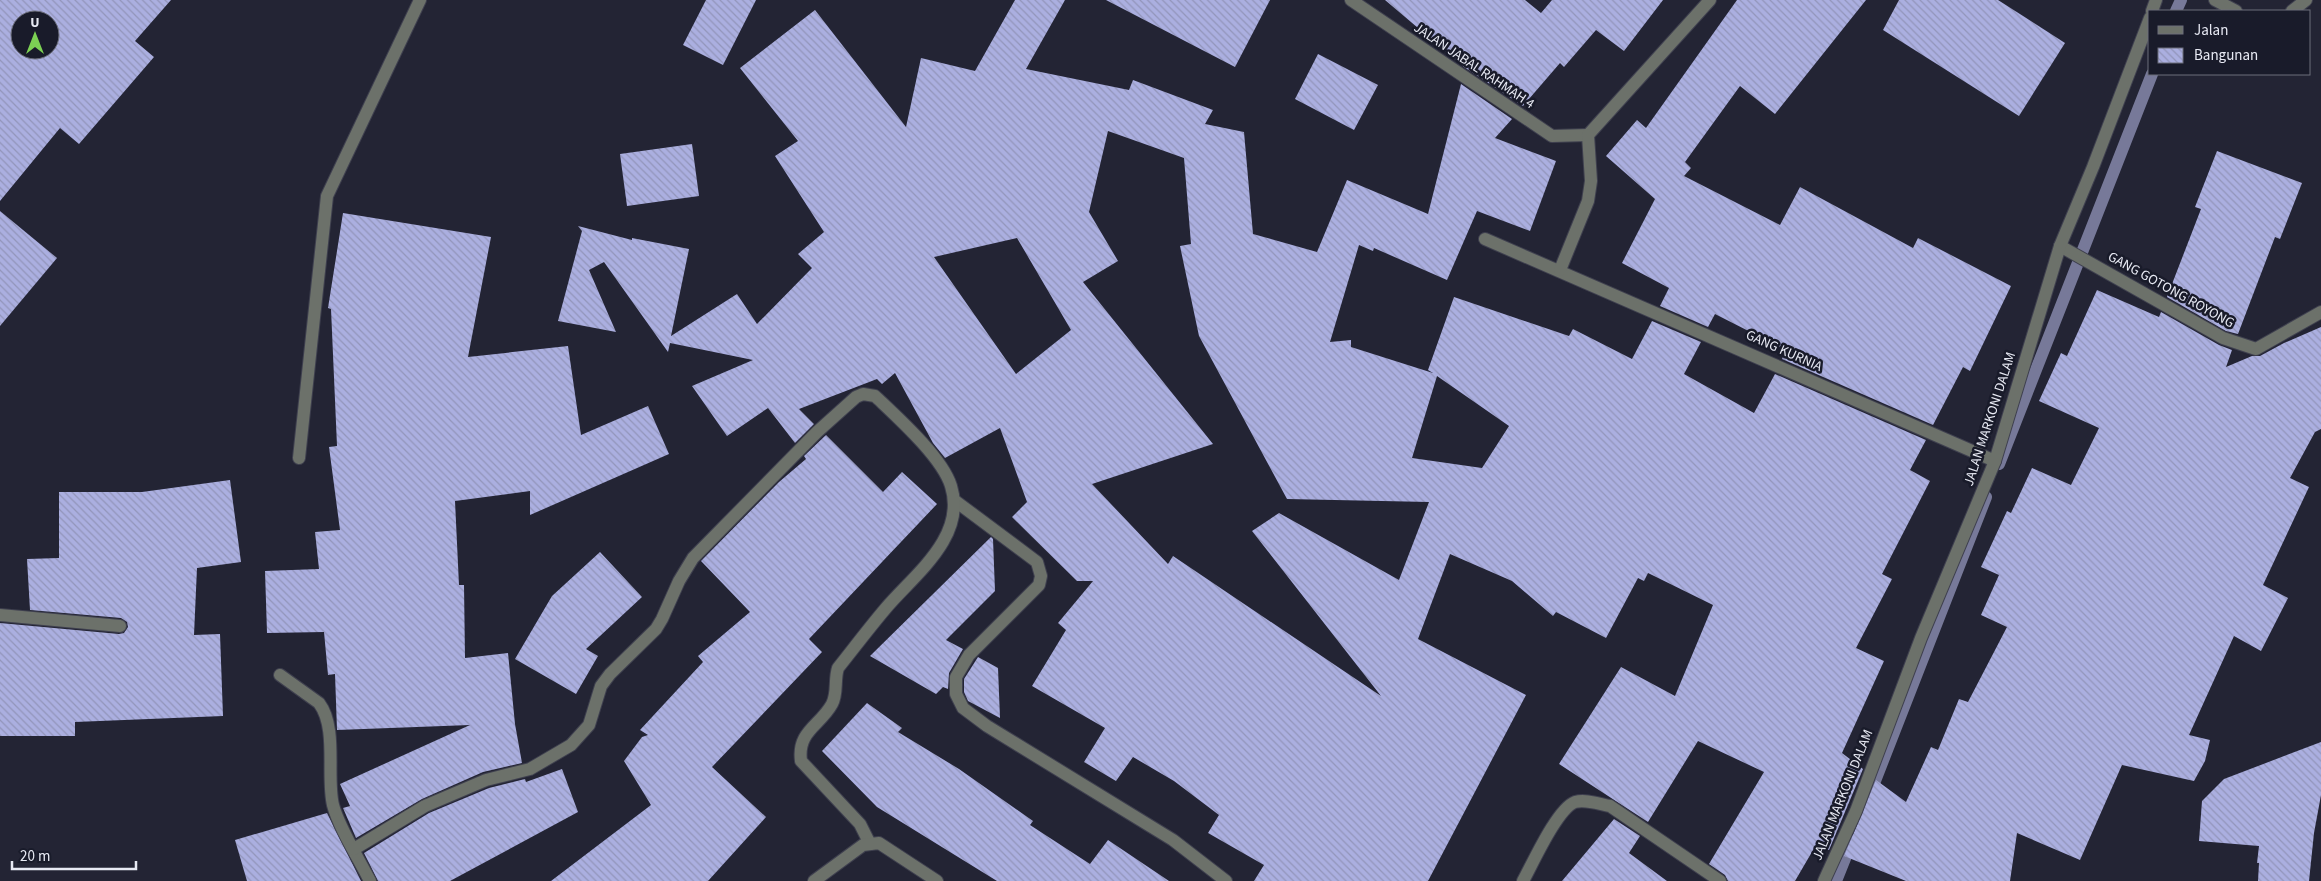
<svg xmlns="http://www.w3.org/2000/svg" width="2321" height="881" font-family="'Source Sans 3',sans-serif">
<defs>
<pattern id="building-back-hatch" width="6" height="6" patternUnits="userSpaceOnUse" patternTransform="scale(1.25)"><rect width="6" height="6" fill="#abafe0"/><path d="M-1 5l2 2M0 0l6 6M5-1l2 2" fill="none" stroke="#9295ba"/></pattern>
</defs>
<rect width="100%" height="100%" fill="#232434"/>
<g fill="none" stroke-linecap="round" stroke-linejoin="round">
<!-- stream -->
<g stroke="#777999" stroke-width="12">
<polyline points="2176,11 2181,0"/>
<polyline points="1999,464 2152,74"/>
<polyline points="1866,804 1986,497"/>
<polyline points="1836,881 1852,841"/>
</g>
</g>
<!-- building -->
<g fill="url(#building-back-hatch)" fill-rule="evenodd">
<path d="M0,0h171l-36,41 19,16 -75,87 -19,-16 -60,73zM20,20h30v30h-30z"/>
<polygon points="706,0 756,0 723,65 683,45"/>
<path d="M1015,0h50l-39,69 103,21 4,-10 80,30 -8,14 39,8 9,102 64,18 30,-72 81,34 33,-130 51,35 -17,19 61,23 -26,70 -53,-20 -30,69 -73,-32 -1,3 -14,-6 -29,97 21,-2v7l82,26 -5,-3 26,-73 115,39 4,-7 59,30 20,-38 49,21 -17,32 70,39 21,-39 151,66 -16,30 20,11 -48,93 10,5 -36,69 28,13 -42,92 21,16 -34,81 -13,-5 -21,36h-67l-3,-6 -16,-11 55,-92 -66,-31 -50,81 -89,-58 62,-97 54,29 38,-91 -65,-32 -4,8 -6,-3 -32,60 -50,-26 -3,4 -41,-35 -62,-27 -32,85 108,56 -98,186h-174l10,-16 -56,-32 11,-18 -45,-34 -41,-24 -17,24 -32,-19 21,-34 -73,-42 34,-56 -8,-7 35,-42h-16l-65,-64 15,-15 -27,-74 -55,30 -12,-15 -38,-70 -13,11 -5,-5 -78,30 15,15 -19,19 -27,-35 -41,28 -35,-50 61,-26 -83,-17 -2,9 -64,-90 -15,8 27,62 -58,-11 24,-90 -4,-5 54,14v-2l57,11 -18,87 66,-42 20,30 55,-56 -14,-14 26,-22 -49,-76 23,-15 -58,-73 75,-58 91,117 15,-69 54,13zM1108,131l76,27 7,86 -11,2 19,90 88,163 142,3 -30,78 -120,-67 -27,18 129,165 -208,-140 -5,8 -76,-80 121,-40 -130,-162 35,-21 -29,-49zM1017,238l54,92 -55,44 -82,-117zM1437,376l72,50 -27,42 -70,-10z"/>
<polygon points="1106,0 1270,0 1235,67"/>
<polygon points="1385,0 1525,0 1541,13 1552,0 1663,0 1624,51 1596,30 1564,67 1560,63 1523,106 1464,67"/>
<polygon points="1737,0 1866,0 1775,114 1740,86 1685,162 1691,168 1684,176 1780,225 1800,187 1913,248 1918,238 2011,286 1970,371 1963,367 1933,425 1782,359 1786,350 1715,314 1708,327 1660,306 1669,288 1622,263 1655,199 1606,156 1637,120 1646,128"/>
<polygon points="1899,0 1998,0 2065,43 2019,116 1883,30"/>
<polygon points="1318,54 1378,85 1354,130 1295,99"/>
<polygon points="692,144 699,196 627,206 620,154"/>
<polygon points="2217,151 2302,183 2280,239 2275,237 2238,334 2226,331 2167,297 2201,209 2195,207"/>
<polygon points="0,211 57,258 0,326"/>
<polygon points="343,213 491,237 468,357 568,346 581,435 648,406 669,454 530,515 530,491 455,501 459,585 464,585 465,658 508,653 515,724 522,763 483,772 422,799 356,838 343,808 350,806 340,784 470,725 337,730 335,674 328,675 324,632 267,633 265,571 319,569 315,532 340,530 329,447 337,446 331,309 328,308"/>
<polygon points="2097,290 2159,317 2161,312 2219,345 2232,350 2226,367 2252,356 2260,356 2284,343 2321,327 2321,429 2315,432 2290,478 2309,487 2263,585 2288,598 2261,651 2234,636 2189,735 2210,740 2205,761 2194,781 2122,765 2080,860 2017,833 2010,881 1906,881 1844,856 1876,780 1906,802 1931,747 1938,750 1959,699 1968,702 2007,627 1981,615 1999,575 1981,567 2007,511 2011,513 2032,468 2071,485 2099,428 2039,401 2061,353 2067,356"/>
<polygon points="826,435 883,492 902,472 937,504 809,639 822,652 712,767 766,817 708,881 551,881 651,805 624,761 642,737 648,735 640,730 703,662 698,656 750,612 701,561 779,482 806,459 804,456"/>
<polygon points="230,480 241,562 197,568 194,635 220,634 223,716 75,722 75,736 0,736 0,623 119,634 124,633 128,627 127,622 121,618 30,610 27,559 59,558 59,492 142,492"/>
<polygon points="991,537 993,539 995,591 946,640 963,649 949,673 948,689 943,687 936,694 870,656"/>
<polygon points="600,552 642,597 586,649 598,656 576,694 515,659 552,596"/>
<polygon points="978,657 998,668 1000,718 968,701 964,692 964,679"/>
<polygon points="867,703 902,728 898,732 959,769 1033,821 1030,825 1090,864 1108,840 1169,881 997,881 877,807 822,751"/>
<polygon points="2321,742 2321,795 2314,833 2309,881 2258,881 2259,863 2257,863 2259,846 2199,841 2202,801 2224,779"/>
<polygon points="562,769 578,812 450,881 378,881 364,853 429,813 489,788 525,779 526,782"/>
<polygon points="327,813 361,881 247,881 235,840"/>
<polygon points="1614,819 1640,836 1629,853 1667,881 1562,881"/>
</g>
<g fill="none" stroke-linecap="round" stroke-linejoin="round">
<!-- minor casing -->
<g stroke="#3f404f" stroke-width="14">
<g id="minor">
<polyline points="1351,0 1552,136 1588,135"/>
<polyline points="2215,0 2236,11"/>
<polyline points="2152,11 2156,0"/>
<polyline points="2292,11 2306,0"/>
<polyline points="1588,135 1710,0"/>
<polyline points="1485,239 1995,461"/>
<polyline points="2060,246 2223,338 2256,349 2321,312"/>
<polyline points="1560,270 1588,201 1591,181 1588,135"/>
<polyline points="299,458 327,196 420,0"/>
<polyline points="954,500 1037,562 1041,576 1039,585 969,655 956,677 956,694 963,708 987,726 1173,840 1226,881"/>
<polyline points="0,615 120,626"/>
<path d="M280,675l39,28c19,25 7,73 14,102 6,23 26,54 37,76"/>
<path d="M354,849l71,-43 61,-26 44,-11 41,-24 18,-20 12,-39 9,-12 46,-45 6,-10 17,-38 14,-23 124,-126 39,-35 7,-3 12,2c22,21 67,61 76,90 16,51 -37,89 -65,122 -17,20 -32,40 -48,60 -4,12 0,25 -6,36 -12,22 -35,27 -31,57l59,63 10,20"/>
<polyline points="814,881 863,845 879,843 937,881"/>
<path d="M1523,881c10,-18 34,-72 52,-79 11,-3 24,2 35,4l110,75"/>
<polyline points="1824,881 1856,811 1921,638 1995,461 2060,246 2093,167 2150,18"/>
</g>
</g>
<!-- minor -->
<use href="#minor" stroke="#6c716a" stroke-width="12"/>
</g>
<g text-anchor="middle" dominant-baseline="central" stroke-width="5" stroke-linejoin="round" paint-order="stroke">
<!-- street labels -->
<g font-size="14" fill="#e8eaf4" stroke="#191b2a">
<text transform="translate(1474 66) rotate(34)">JALAN JABAL RAHMAH 4</text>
<text transform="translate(2171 290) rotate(29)">GANG GOTONG ROYONG</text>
<text transform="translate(1784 351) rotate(24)">GANG KURNIA</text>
<text transform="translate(1990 419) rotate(-72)">JALAN MARKONI DALAM</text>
<text transform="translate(1843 795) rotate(-68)">JALAN MARKONI DALAM</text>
</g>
</g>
<!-- legend -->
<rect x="2148" y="10" width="162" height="65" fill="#191b2a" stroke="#6c6e7b"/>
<rect x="2158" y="26" width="25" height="8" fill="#6c716a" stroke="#6c6e7b"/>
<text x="2194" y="35" font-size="15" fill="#e8eaf4">Jalan</text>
<rect x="2158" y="48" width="25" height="15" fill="url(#building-back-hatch)" stroke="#6c6e7b"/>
<text x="2194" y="60" font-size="15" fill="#e8eaf4">Bangunan</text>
<!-- north arrow -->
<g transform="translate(35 35)"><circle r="24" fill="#191b2a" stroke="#6c6e7b"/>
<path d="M0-4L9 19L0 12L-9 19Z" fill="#7cd154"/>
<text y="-8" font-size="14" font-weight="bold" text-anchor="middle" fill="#e8eaf4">U</text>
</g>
<!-- scale -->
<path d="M12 861v8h124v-8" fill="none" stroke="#e8eaf4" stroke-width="2.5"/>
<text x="20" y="861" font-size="15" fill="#e8eaf4" stroke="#191b2a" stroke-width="4" paint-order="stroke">20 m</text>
</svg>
